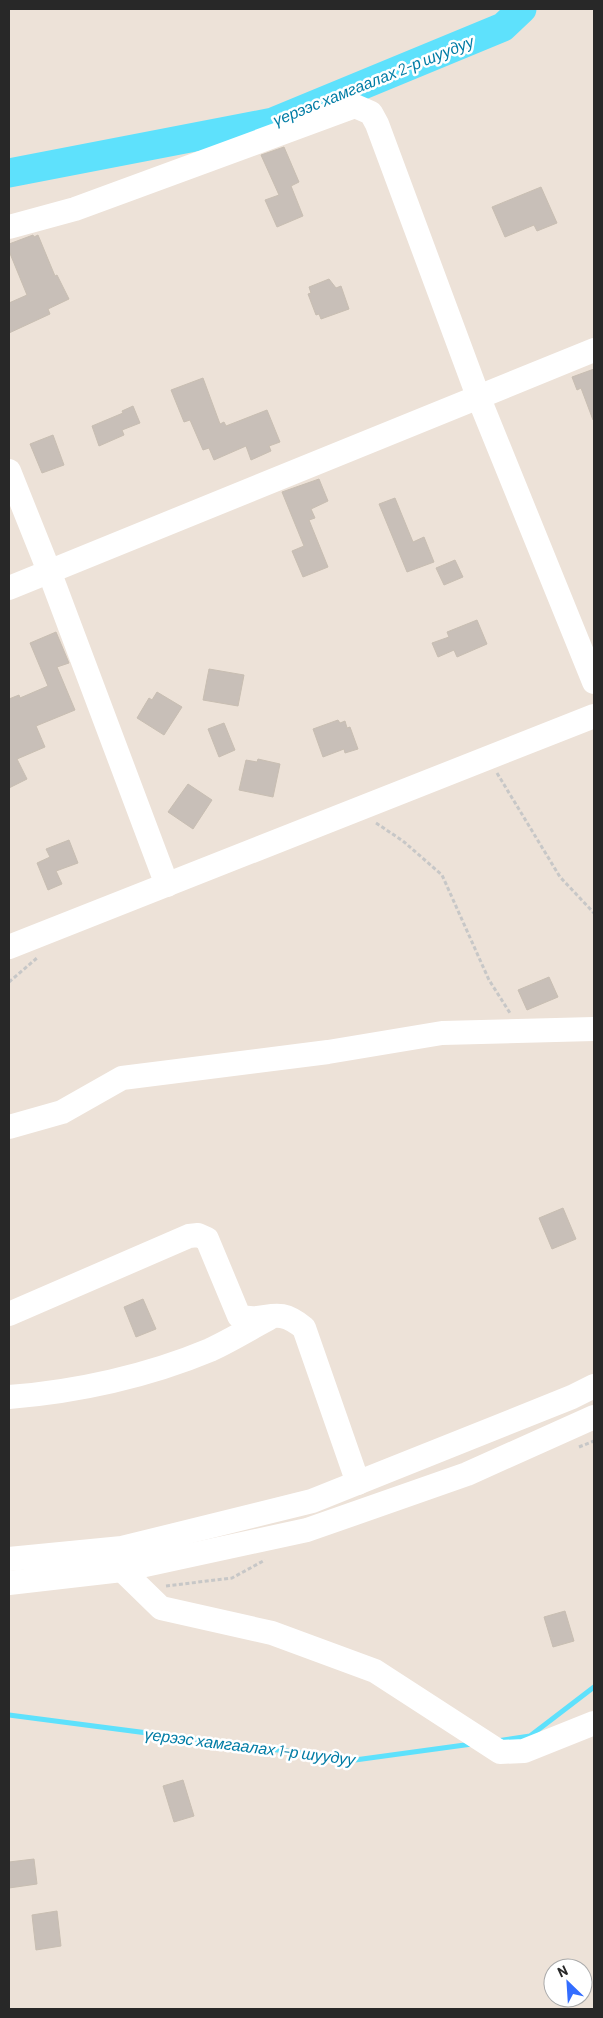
<svg xmlns="http://www.w3.org/2000/svg" width="603" height="2018" font-family="Barlow,sans-serif">
<rect width="100%" height="100%" fill="#ede2d8"/>
<g fill="none" stroke-linecap="round" stroke-linejoin="round">
<!-- stream -->
<g stroke="#5ee1fc" stroke-width="5">
<polyline points="9,1715 355,1760 472,1744"/>
<polyline points="497,1741 530,1736 594,1687"/>
</g>
<!-- river -->
<polyline stroke="#5ee1fc" stroke-width="29" points="9,173 273,122 503,27 522,9"/>
</g>
<!-- building -->
<g fill="#c8bfb8" stroke="#c8beb2">
<polygon points="284,147 299,182 291,186 303,216 277,227 265,200 279,195 261,155"/>
<polygon points="541,187 557,223 537,231 534,225 505,237 492,207"/>
<polygon points="33,235 34,237 38,235 55,276 57,275 69,299 48,309 50,314 9,333 9,303 27,295 9,251 9,244"/>
<polygon points="329,279 336,288 341,286 349,309 321,319 319,314 316,315 308,294 311,293 309,287"/>
<polygon points="594,369 594,420 593,420 581,388 577,390 572,377"/>
<polygon points="203,378 220,424 224,422 226,426 267,410 280,442 269,446 271,451 251,460 246,446 214,460 209,448 203,450 190,420 184,422 171,390"/>
<polygon points="133,406 140,423 122,430 124,435 99,446 92,426 123,413 122,411"/>
<polygon points="53,435 64,465 42,473 30,444"/>
<polygon points="319,479 328,501 311,509 315,518 309,520 328,567 303,577 292,551 304,546 282,492"/>
<polygon points="395,498 413,542 424,537 434,562 407,572 379,504"/>
<polygon points="455,560 463,577 444,585 436,568"/>
<polygon points="477,620 487,644 457,657 454,650 438,657 432,643 449,637 447,632"/>
<polygon points="56,632 69,663 57,667 75,710 36,726 45,747 17,759 27,779 9,788 9,699 19,695 20,698 48,686 30,643"/>
<polygon points="209,669 244,675 238,706 203,700"/>
<polygon points="157,692 182,707 164,735 137,718 149,698 152,700"/>
<polygon points="338,720 340,723 345,721 347,728 350,727 358,749 345,753 344,749 323,757 313,729"/>
<polygon points="224,723 235,750 219,757 208,729"/>
<polygon points="258,759 280,764 273,797 239,790 246,760 257,762"/>
<polygon points="188,784 212,800 193,829 168,812"/>
<polygon points="69,840 78,863 56,871 62,884 48,890 37,863 50,857 46,849"/>
<polygon points="549,977 558,997 527,1010 518,990"/>
<polygon points="563,1208 576,1239 552,1249 539,1218"/>
<polygon points="143,1299 156,1329 136,1337 124,1307"/>
<polygon points="565,1611 574,1641 553,1647 544,1617"/>
<polygon points="183,1780 194,1816 174,1822 163,1786"/>
<polygon points="34,1859 37,1884 9,1888 9,1862"/>
<polygon points="57,1911 61,1946 36,1950 32,1915"/>
</g>
<g fill="none" stroke-linecap="round" stroke-linejoin="round">
<!-- path -->
<g stroke="#c7c7c7" stroke-width="3" stroke-dasharray="4 2.5" stroke-linecap="butt">
<polyline points="497,773 560,877 594,913"/>
<polyline points="376,823 403,841 442,875 489,980 510,1013"/>
<polyline points="9,982 37,958"/>
<polyline points="579,1447 594,1441"/>
<polyline points="166,1586 232,1578 265,1560"/>
</g>
<!-- minor -->
<g stroke="#fff" stroke-width="24">
<polyline points="9,227 75,209 355,106 371,113 377,124 478,396 594,682"/>
<polyline points="9,471 49,571 167,885"/>
<polyline points="9,588 594,350"/>
<polyline points="9,947 594,716"/>
<polyline points="9,1127 62,1112 122,1078 328,1052 442,1033 594,1029"/>
<path d="M9,1314l180,-78 9,-1 9,4 32,77c28,9 35,-13 65,12l54,155"/>
<path d="M9,1397c67,-5 139,-21 201,-47 20,-9 39,-21 58,-31"/>
<polyline points="9,1559 122,1548 312,1501 572,1397 594,1386"/>
<polyline points="122,1570 161,1608 272,1633 375,1671 500,1752 524,1751 594,1723"/>
<polyline points="9,1583 122,1570 307,1530 467,1474 594,1417"/>
</g>
</g>
<g text-anchor="middle" dominant-baseline="central" stroke-width="5" stroke-linejoin="round" paint-order="stroke">
<!-- water labels -->
<g font-size="16" font-style="italic" fill="#007ca5" stroke="#fff">
<text transform="translate(373 80) rotate(-22)">үерээс хамгаалах 2-р шуудуу</text>
<text transform="translate(250 1746) rotate(7)">үерээс хамгаалах 1-р шуудуу</text>
</g>
</g>
<!-- border -->
<rect width="603" height="2018" fill="none" stroke="#282828" stroke-width="20"/>
<!-- north arrow -->
<g transform="translate(568 1983) rotate(335)"><circle r="24" fill="#ffffff" stroke="#a9a9a9"/>
<path d="M0-4L9 19L0 12L-9 19Z" fill="#336dff"/>
<text y="-8" font-size="14" font-weight="bold" text-anchor="middle" fill="#282828">N</text>
</g>
</svg>
